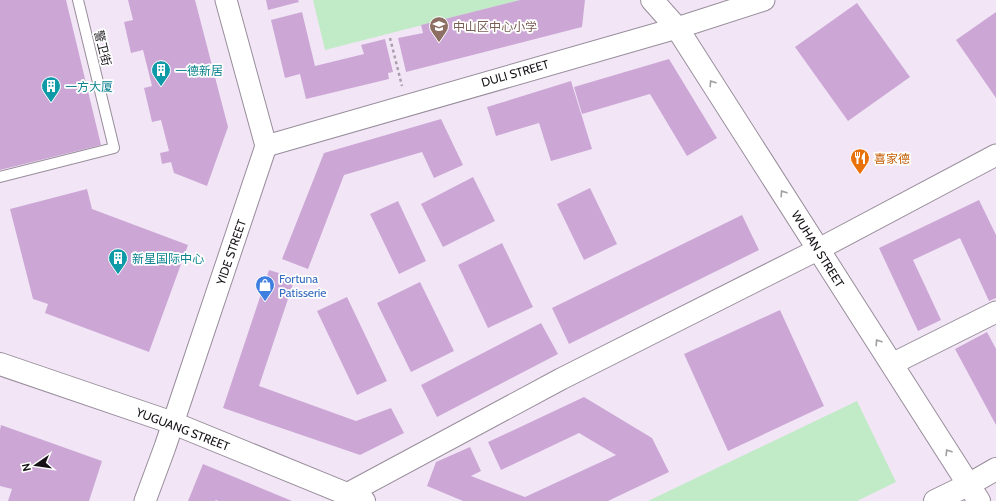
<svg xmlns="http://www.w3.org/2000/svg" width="996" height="501" font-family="Cabin,'Noto Sans SC',sans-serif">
<rect width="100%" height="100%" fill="#f2e6f6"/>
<!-- green -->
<g fill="#c1eac6">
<polygon points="313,0 520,0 325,50"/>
<polygon points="857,401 896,482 857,501 648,501"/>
</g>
<!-- building -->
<g fill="#cca7d6">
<polygon points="0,0 66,0 101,145 0,170"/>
<polygon points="128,0 195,0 228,127 207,186 174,173 171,162 162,164 160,153 169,151 161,120 152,122 144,88 152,86 143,50 131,53 124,22 133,20"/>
<polygon points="266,0 298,0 299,2 268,10"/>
<polygon points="520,0 585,0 582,27 406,72 398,38 423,33 421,25"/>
<polygon points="857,3 910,77 848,121 795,47"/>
<polygon points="302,12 315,66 364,54 361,45 385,39 393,72 388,73 389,79 306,99 300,74 285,78 271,20"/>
<polygon points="996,12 996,98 956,40"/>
<polygon points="669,59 717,138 687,156 650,94 582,114 574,87"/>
<polygon points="571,81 592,149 551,161 539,123 496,136 487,107"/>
<polygon points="441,119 463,165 434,178 422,152 344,175 308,269 282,259 324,153"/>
<polygon points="473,177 495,221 443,247 421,204"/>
<polygon points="590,188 617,244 584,260 557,204"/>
<polygon points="87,189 92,209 188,245 149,352 45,313 48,304 33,299 10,209"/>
<polygon points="979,200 996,235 996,298 989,301 960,238 913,260 941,320 918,331 879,248"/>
<polygon points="398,201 426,261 399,274 370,214"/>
<polygon points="742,215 759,250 569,344 552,308"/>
<polygon points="502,243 533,307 488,328 458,265"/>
<polygon points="269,270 295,278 259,386 356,421 391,408 404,433 360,455 223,408"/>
<polygon points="420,282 454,351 411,372 377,303"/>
<polygon points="347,297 387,381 357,395 317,311"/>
<polygon points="780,310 824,406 728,451 684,354"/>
<polygon points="541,323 558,354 437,417 421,385"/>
<polygon points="987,332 996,349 996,425 955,349"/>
<polygon points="584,397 652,438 669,472 608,501 463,501 427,486 436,462 470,447 481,471 471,476 525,497 616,455 579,433 501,470 488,442"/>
<polygon points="1,425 102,461 89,501 8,501 12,489 0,486 0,430"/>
<polygon points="203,464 292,501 218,501 216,500 215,501 188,501"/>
</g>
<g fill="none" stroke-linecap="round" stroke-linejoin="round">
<!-- service casing -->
<g stroke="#988d9b" stroke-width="12">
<polyline id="service" points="0,177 114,148 78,0"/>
</g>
<!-- minor casing -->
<g stroke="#988d9b" stroke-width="23">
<g id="minor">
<polyline points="266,146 677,28 764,0"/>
<polyline points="892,364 996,312"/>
<polyline points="347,494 561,379 819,249 996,155"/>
<polyline points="145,501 165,447 266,146 226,0"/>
</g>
</g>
<!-- tertiary casing -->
<g stroke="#988d9b" stroke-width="24">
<g id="tertiary">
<polyline points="0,364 173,423 364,501"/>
<polyline points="935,501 968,485 996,469"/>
</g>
</g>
<!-- secondary casing -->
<g stroke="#988d9b" stroke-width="24">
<polyline id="secondary" points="652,0 677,28 979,501"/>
</g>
<!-- path -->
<polyline stroke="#a9a0ac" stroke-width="2.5" stroke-dasharray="3 3" stroke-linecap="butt" points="390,38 402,86"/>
<!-- service -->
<use href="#service" stroke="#fff" stroke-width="10"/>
<!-- minor -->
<use href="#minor" stroke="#fff" stroke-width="21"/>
<!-- tertiary -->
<use href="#tertiary" stroke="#fff" stroke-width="22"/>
<!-- secondary -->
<use href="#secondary" stroke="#fff" stroke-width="22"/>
</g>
<!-- one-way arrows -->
<defs><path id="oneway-chevron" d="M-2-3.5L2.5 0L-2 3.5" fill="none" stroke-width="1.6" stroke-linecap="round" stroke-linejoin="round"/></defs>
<g stroke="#a1a0a2">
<use href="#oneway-chevron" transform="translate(712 83) rotate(-123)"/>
<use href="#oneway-chevron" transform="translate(783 193) rotate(-123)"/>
<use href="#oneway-chevron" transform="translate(878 342) rotate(-123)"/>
<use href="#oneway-chevron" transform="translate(948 452) rotate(-122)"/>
</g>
<!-- icons -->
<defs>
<g id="school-pin" transform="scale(1)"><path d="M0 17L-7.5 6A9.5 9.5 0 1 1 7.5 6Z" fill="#8d6e63" stroke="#fff"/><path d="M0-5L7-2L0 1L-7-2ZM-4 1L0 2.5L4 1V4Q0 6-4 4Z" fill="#fff"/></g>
<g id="building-pin" transform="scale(1)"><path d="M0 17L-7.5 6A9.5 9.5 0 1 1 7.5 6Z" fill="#0f9aa8" stroke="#fff"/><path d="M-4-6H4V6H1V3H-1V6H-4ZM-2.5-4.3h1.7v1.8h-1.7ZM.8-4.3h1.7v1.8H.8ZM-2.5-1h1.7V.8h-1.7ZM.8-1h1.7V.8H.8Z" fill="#fff"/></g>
<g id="restaurant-pin" transform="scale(1)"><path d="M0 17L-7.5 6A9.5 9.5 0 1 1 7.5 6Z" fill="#e8710a" stroke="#fff"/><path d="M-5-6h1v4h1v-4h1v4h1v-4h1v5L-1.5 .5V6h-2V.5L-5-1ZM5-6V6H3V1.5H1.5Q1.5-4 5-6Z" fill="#fff"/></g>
<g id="shop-pin" transform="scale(1)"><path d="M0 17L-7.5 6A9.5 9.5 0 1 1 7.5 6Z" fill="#3f7fe0" stroke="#fff"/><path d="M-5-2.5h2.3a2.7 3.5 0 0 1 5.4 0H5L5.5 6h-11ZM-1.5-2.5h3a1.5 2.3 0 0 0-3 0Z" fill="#fff"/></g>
</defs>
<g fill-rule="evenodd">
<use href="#school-pin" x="439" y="26"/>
<use href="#building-pin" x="161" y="70"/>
<use href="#building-pin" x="51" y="86"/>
<use href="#restaurant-pin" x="860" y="158"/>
<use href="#building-pin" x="118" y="258"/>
<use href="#shop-pin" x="265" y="285"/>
</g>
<g text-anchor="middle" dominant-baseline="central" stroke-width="3.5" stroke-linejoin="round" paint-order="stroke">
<!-- education labels -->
<g font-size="12" fill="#785e54" stroke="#fff" text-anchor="start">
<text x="453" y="26">中山区中心小学</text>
</g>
<!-- street labels -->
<g font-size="12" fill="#151116" stroke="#fff">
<text transform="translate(103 48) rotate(76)">警卫街</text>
<text transform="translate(515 73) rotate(-16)">DULI STREET</text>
<text transform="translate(818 249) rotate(58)">WUHAN STREET</text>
<text transform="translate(231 252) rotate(-71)">YIDE STREET</text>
<text transform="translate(183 429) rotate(21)">YUGUANG STREET</text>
</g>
<!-- culture labels -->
<g font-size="12" fill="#0d838f" stroke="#fff" text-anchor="start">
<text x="175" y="70">一德新居</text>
<text x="65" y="86">一方大厦</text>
<text x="132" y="258">新星国际中心</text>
</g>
<!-- food labels -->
<g font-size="12" fill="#c56008" stroke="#fff" text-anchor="start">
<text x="874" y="158">喜家德</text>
</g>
<!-- shop labels -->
<g font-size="12" fill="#366cbe" stroke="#fff" text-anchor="start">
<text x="279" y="278">Fortuna<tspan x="279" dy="14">Patisserie</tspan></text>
</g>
</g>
<!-- north arrow -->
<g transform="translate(36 465) rotate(257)" stroke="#ffffff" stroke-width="3" paint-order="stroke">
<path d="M0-3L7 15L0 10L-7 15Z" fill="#151116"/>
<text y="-6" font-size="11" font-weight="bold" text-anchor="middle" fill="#151116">N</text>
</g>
</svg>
